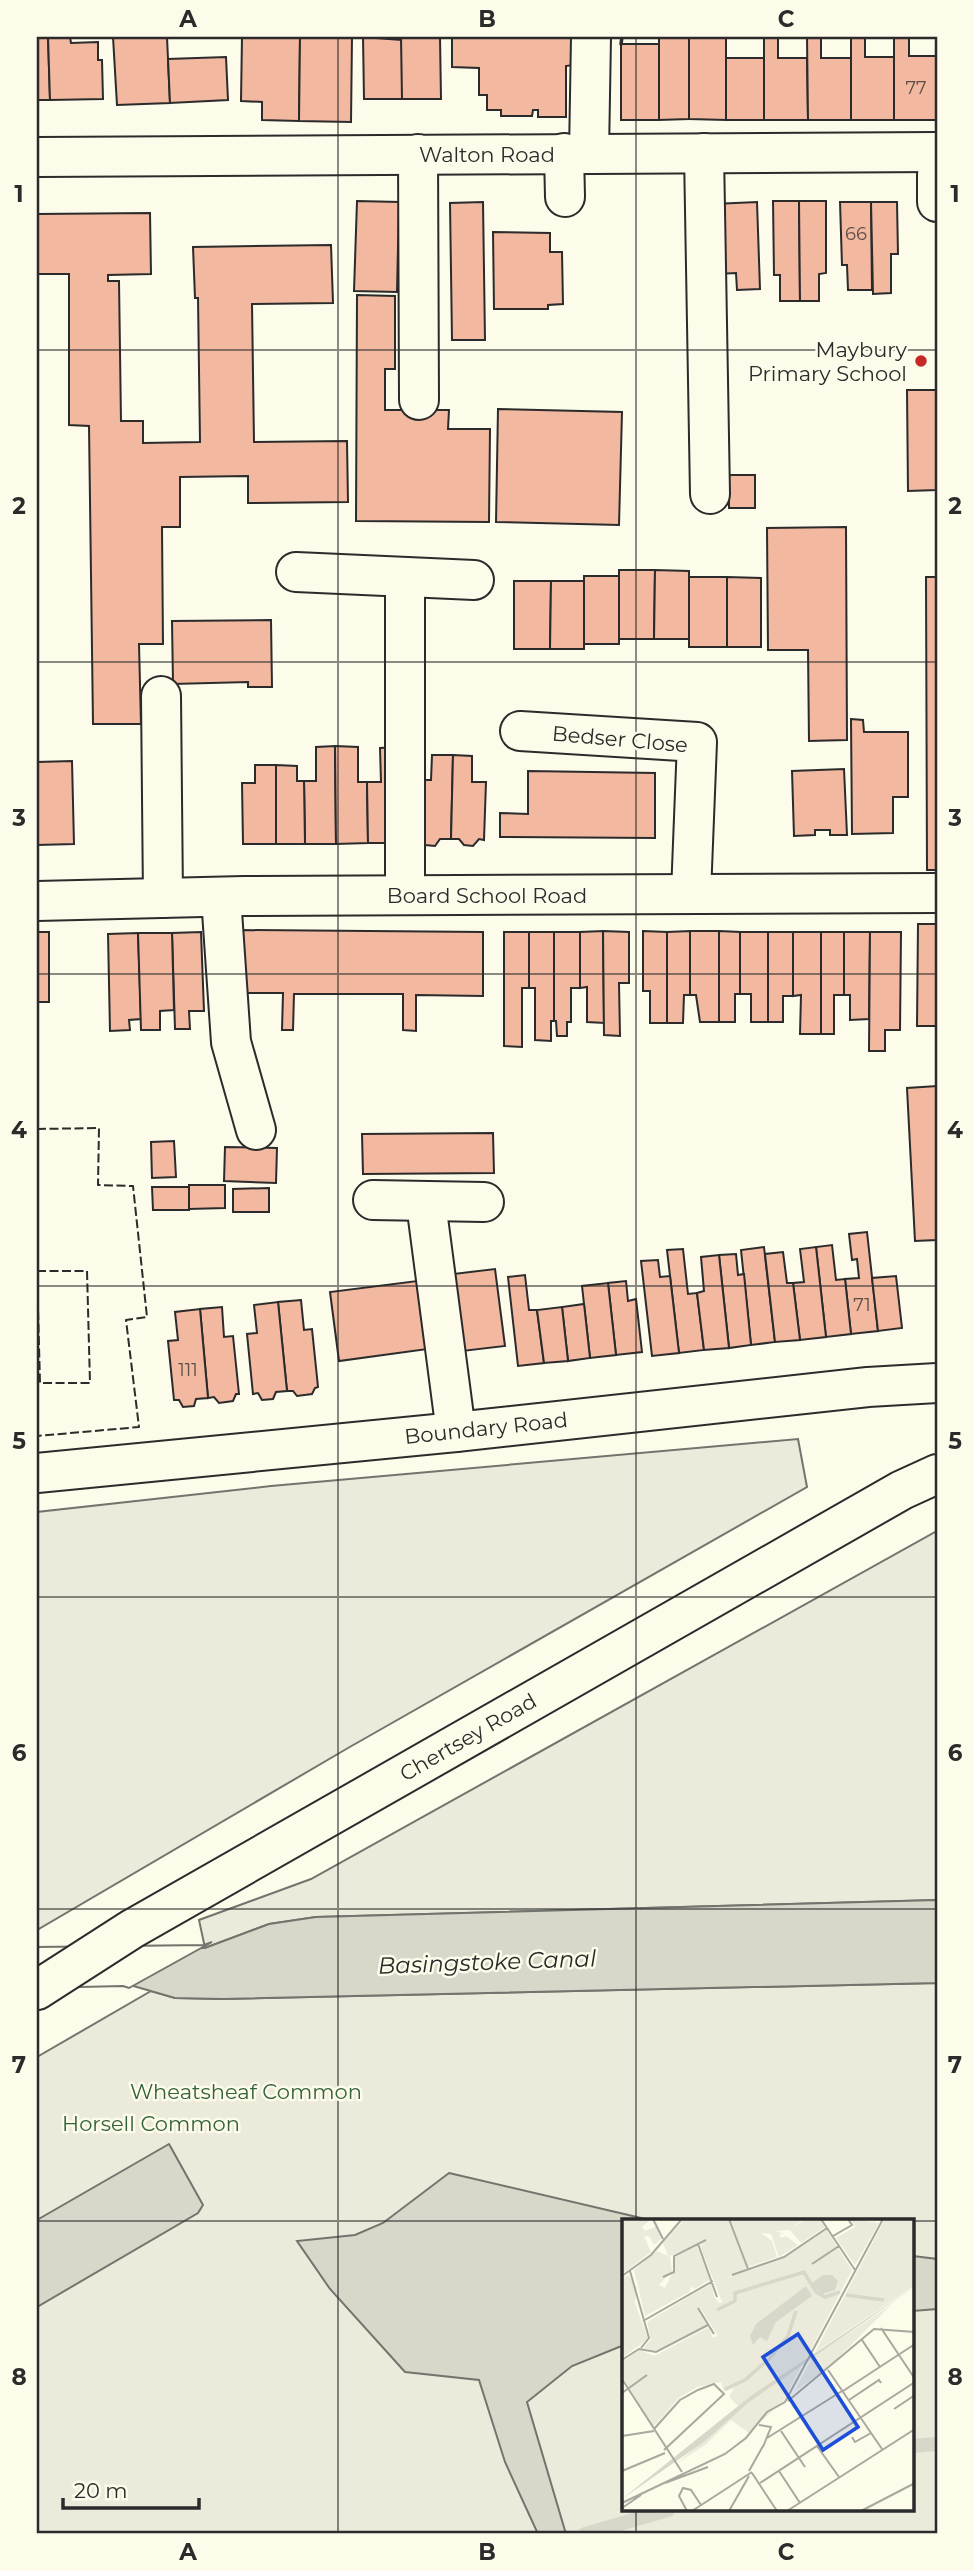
<svg xmlns="http://www.w3.org/2000/svg" width="974" height="2571" font-family="Montserrat,sans-serif">
<rect width="100%" height="100%" fill="#fdfbea"/>
<!-- green -->
<g fill="#ecebdb" stroke="#74746e" stroke-width="2" fill-rule="evenodd">
<polygon points="798,1439 807,1487 348,1748 37,1930 37,1512 271,1486"/>
<polygon points="937,1531 937,1900 316,1917 269,1924 205,1948 199,1920 311,1879"/>
<path d="M937,1983v551h-900v-477l114,-66 24,7 47,1zM624,2221h289v289h-289z"/>
</g>
<!-- water -->
<g fill="#d8d7c9" stroke="#74746e" stroke-width="2">
<polygon points="937,1900 937,1983 222,1999 175,1998 123,1983 37,1950 205,1948 269,1924 316,1917"/>
<polygon points="169,2144 203,2205 198,2213 37,2307 37,2220"/>
<polygon points="449,2173 654,2221 624,2221 624,2345 572,2366 527,2402 566,2534 538,2534 505,2462 479,2380 405,2372 330,2289 297,2241 355,2235 383,2223"/>
<polygon points="913,2256 937,2259 937,2309 913,2311"/>
</g>
<!-- pier -->
<polygon fill="#fdfbea" stroke="#74746e" stroke-width="2" points="212,1942 129,1988 123,1986 37,1988 37,1947 204,1945"/>
<g fill="none" stroke-linecap="round" stroke-linejoin="round">
<!-- stream -->
<g stroke="#d8d7c9" stroke-width="14">
<polyline points="913,2446 937,2444"/>
<polyline points="585,2534 668,2510"/>
</g>
</g>
<!-- building -->
<g fill="#f2b8a0" stroke="#2b2b2b" stroke-width="2">
<polygon points="37,37 48,37 50,100 37,100"/>
<polygon points="48,37 70,37 71,43 98,42 98,60 102,60 103,99 50,100"/>
<polygon points="113,37 167,37 170,103 117,105"/>
<polygon points="242,37 300,37 299,121 262,120 262,102 241,101"/>
<polygon points="300,37 352,37 351,122 299,121"/>
<polygon points="363,37 402,40 402,99 364,99"/>
<polygon points="401,37 440,37 441,99 402,99"/>
<polygon points="452,37 572,37 573,65 566,66 566,117 538,117 538,110 533,110 532,116 501,116 501,110 487,110 487,95 479,95 479,68 452,67"/>
<polygon points="659,37 689,37 689,119 659,120"/>
<polygon points="689,37 726,37 726,120 689,119"/>
<polygon points="764,37 778,37 778,58 807,58 808,120 764,120"/>
<polygon points="807,37 821,37 821,58 851,58 851,120 808,120"/>
<polygon points="851,37 865,37 865,57 894,57 894,120 851,120"/>
<polygon points="894,37 909,37 909,56 937,56 937,120 894,120"/>
<rect x="621" y="44" width="38" height="76"/>
<polygon points="226,57 228,100 170,103 168,59"/>
<rect x="726" y="58" width="38" height="62"/>
<polygon points="357,201 399,202 397,292 354,291"/>
<polygon points="773,201 799,201 800,301 780,301 780,275 774,275"/>
<polygon points="799,201 826,201 826,273 819,274 819,301 800,301"/>
<polygon points="483,202 485,340 452,340 450,203"/>
<polygon points="757,202 760,289 737,290 736,273 717,274 714,204"/>
<polygon points="840,202 871,202 872,290 848,290 847,265 842,265"/>
<polygon points="871,202 897,202 898,254 891,254 891,293 873,294"/>
<polygon points="150,213 151,274 108,275 108,281 119,281 121,421 143,421 143,443 200,442 198,298 195,298 193,247 331,245 333,303 252,304 254,442 347,441 348,502 248,503 248,476 180,477 180,527 162,527 163,644 139,644 141,724 93,724 89,426 69,425 69,274 37,274 37,214"/>
<polygon points="493,232 550,233 550,252 562,252 563,304 548,305 548,309 494,309"/>
<polygon points="357,295 395,296 395,369 385,369 385,410 449,410 448,429 490,429 489,522 356,521"/>
<polygon points="907,390 937,390 937,490 908,491"/>
<polygon points="498,409 622,412 619,525 496,522"/>
<rect x="729" y="475" width="26" height="33"/>
<polygon points="846,527 847,740 809,741 808,650 768,650 767,528"/>
<polygon points="619,570 655,570 654,639 619,639"/>
<polygon points="655,570 689,571 689,639 654,639"/>
<rect x="584" y="576" width="35" height="68"/>
<rect x="689" y="577" width="38" height="70"/>
<polygon points="727,577 761,578 761,647 727,647"/>
<polygon points="926,577 937,577 937,870 927,870"/>
<polygon points="514,581 551,581 550,649 514,649"/>
<polygon points="551,581 584,581 584,649 550,649"/>
<polygon points="271,620 272,687 248,687 248,682 173,684 172,621"/>
<polygon points="851,719 863,720 864,732 908,732 908,797 893,797 893,833 852,834"/>
<polygon points="335,746 336,844 305,844 304,781 316,781 316,747"/>
<polygon points="335,746 358,747 358,782 367,782 368,843 336,844"/>
<polygon points="398,747 399,843 368,843 367,782 381,782 380,748"/>
<polygon points="432,755 453,755 451,839 440,839 435,846 425,845 420,837 417,780 431,780"/>
<polygon points="453,755 472,756 472,782 486,782 484,840 479,839 473,846 464,845 459,839 451,839"/>
<polygon points="72,761 74,844 37,845 37,762"/>
<polygon points="255,765 276,765 276,844 243,844 242,783 255,783"/>
<polygon points="276,765 297,766 297,781 304,781 305,844 276,844"/>
<polygon points="844,769 847,835 830,835 830,830 815,830 815,835 794,836 792,771"/>
<polygon points="528,771 655,773 655,838 500,837 500,813 528,814"/>
<polygon points="918,924 937,924 937,1026 917,1026"/>
<polygon points="239,930 483,932 483,996 416,995 416,1031 403,1030 403,994 294,994 293,1030 282,1030 283,993 239,993"/>
<polygon points="603,931 604,1023 587,1022 587,987 580,988 580,932"/>
<polygon points="603,931 629,932 629,983 619,983 620,1036 604,1035"/>
<polygon points="643,931 667,932 667,1023 650,1023 650,991 643,991"/>
<polygon points="690,931 690,995 684,995 683,1023 667,1023 667,932"/>
<polygon points="690,931 719,931 719,1022 700,1022 696,995 690,995"/>
<polygon points="719,931 740,932 740,994 735,994 735,1022 719,1022"/>
<rect x="37" y="932" width="12" height="70"/>
<polygon points="201,932 204,1011 189,1011 190,1029 175,1029 172,933"/>
<polygon points="504,932 529,932 529,988 522,988 522,1047 504,1046"/>
<polygon points="529,932 554,932 554,1021 551,1021 551,1041 535,1040 535,988 529,988"/>
<polygon points="554,932 580,932 580,988 571,988 571,1022 567,1022 567,1036 557,1036 556,1021 554,1021"/>
<polygon points="740,932 768,932 768,1022 751,1022 751,994 740,994"/>
<polygon points="768,932 793,932 793,996 783,996 783,1022 768,1022"/>
<polygon points="793,932 821,932 821,1034 800,1034 801,995 793,996"/>
<polygon points="821,932 844,932 844,995 834,995 834,1034 821,1034"/>
<polygon points="844,932 870,932 869,1019 850,1020 850,995 844,995"/>
<polygon points="870,932 901,932 900,1030 885,1030 885,1051 869,1051"/>
<polygon points="138,933 141,1019 129,1020 130,1030 110,1031 108,934"/>
<polygon points="138,933 172,933 174,1010 160,1011 160,1030 141,1030"/>
<polygon points="937,1086 937,1240 915,1241 907,1088"/>
<polygon points="493,1133 494,1173 363,1174 362,1134"/>
<polygon points="174,1141 176,1177 152,1178 151,1142"/>
<polygon points="225,1147 277,1148 276,1183 224,1181"/>
<polygon points="189,1185 225,1185 225,1208 189,1209"/>
<polygon points="152,1187 189,1187 189,1210 153,1210"/>
<polygon points="269,1188 269,1212 233,1212 233,1189"/>
<polygon points="867,1232 878,1331 851,1334 845,1279 859,1278 857,1259 852,1260 849,1234"/>
<polygon points="832,1245 836,1280 845,1279 851,1334 826,1337 816,1247"/>
<polygon points="764,1247 775,1342 751,1345 741,1250"/>
<polygon points="816,1247 826,1337 800,1340 793,1283 804,1282 800,1249"/>
<polygon points="683,1249 688,1294 697,1293 704,1350 679,1353 667,1250"/>
<polygon points="783,1252 787,1283 793,1283 800,1340 775,1342 765,1254"/>
<polygon points="736,1254 738,1275 744,1274 751,1345 729,1348 719,1255"/>
<polygon points="719,1255 729,1348 704,1350 697,1293 704,1291 701,1257"/>
<polygon points="658,1260 660,1277 670,1276 679,1353 652,1356 641,1261"/>
<polygon points="495,1269 505,1346 454,1352 445,1275"/>
<polygon points="525,1275 529,1310 537,1310 544,1363 518,1366 508,1277"/>
<polygon points="896,1276 902,1328 878,1331 872,1278"/>
<polygon points="425,1280 435,1348 339,1361 330,1292"/>
<polygon points="626,1281 628,1301 636,1299 642,1352 616,1355 608,1283"/>
<polygon points="608,1283 616,1355 590,1358 582,1286"/>
<polygon points="301,1300 304,1330 312,1329 318,1387 315,1388 312,1394 297,1396 293,1391 287,1391 278,1302"/>
<polygon points="278,1302 287,1391 276,1392 273,1399 262,1400 258,1393 253,1394 247,1334 257,1333 254,1305"/>
<polygon points="584,1304 590,1358 568,1361 562,1307"/>
<polygon points="222,1307 224,1337 233,1336 239,1394 236,1394 233,1401 219,1403 214,1397 208,1398 200,1309"/>
<polygon points="562,1307 568,1361 544,1363 537,1310"/>
<polygon points="200,1309 208,1398 196,1399 194,1406 183,1407 179,1400 174,1400 168,1341 178,1340 175,1312"/>
</g>
<g fill="none" stroke-linecap="round" stroke-linejoin="round">
<!-- minor casing -->
<g stroke="#2b2b2b" stroke-width="42">
<g id="minor">
<polyline points="564,153 565,197"/>
<polyline points="589,153 591,37"/>
<polyline points="704,153 710,494"/>
<polyline points="418,154 419,400"/>
<polyline points="37,157 937,152"/>
<polyline points="937,174 937,202"/>
<polyline points="296,572 474,580"/>
<polyline points="161,696 163,898"/>
<polyline points="520,731 697,742 691,894"/>
<polyline points="405,895 405,577"/>
<polyline points="221,897 231,1042 256,1130"/>
<polyline points="37,901 244,896 937,893"/>
<polyline points="373,1200 484,1202"/>
<polyline points="426,1203 456,1432"/>
<polyline points="37,1473 456,1432 868,1387 937,1383"/>
</g>
</g>
<!-- major casing -->
<g stroke="#2b2b2b" stroke-width="42">
<polyline id="major" points="37,1990 132,1929 902,1490 937,1474"/>
</g>
<!-- minor -->
<use href="#minor" stroke="#fdfbea" stroke-width="38"/>
<!-- major -->
<use href="#major" stroke="#fdfbea" stroke-width="38"/>
<!-- fence -->
<g stroke="#2b2b2b" stroke-width="2" stroke-dasharray="9 3.5" stroke-linecap="butt">
<polyline points="37,1129 99,1128 98,1185 133,1186 147,1317 126,1320 139,1427 37,1436"/>
<polygon points="37,1271 87,1271 90,1383 40,1383"/>
</g>
<!-- wall -->
<polyline stroke="#2b2b2b" stroke-width="3.5" points="621,44 622,37"/>
</g>
<!-- grid -->
<path fill="none" stroke="#2b2b2b" stroke-width="2" stroke-opacity="0.55" d="M338,37v2497M636,37v2184M37,350h900M37,662h900M37,974h900M37,1286h900M37,1597h900M37,1909h900M37,2221h900M636,2510v24"/>
<!-- markers -->
<circle fill="#c62828" stroke="#fdfbea" stroke-width="2.5" cx="921" cy="361" r="7"/>
<g text-anchor="middle" dominant-baseline="central" stroke-width="5" stroke-linejoin="round" paint-order="stroke">
<!-- number labels -->
<g font-size="18" fill="#5d4e48">
<text x="916" y="88">77</text>
<text x="856" y="234">66</text>
<text x="862" y="1305">71</text>
<text x="188" y="1370">111</text>
</g>
<!-- street labels -->
<g font-size="21" fill="#2b2b2b" stroke="#fdfbea">
<text x="487" y="154">Walton Road</text>
<text transform="translate(620 739) rotate(5)">Bedser Close</text>
<text x="487" y="895">Board School Road</text>
<text transform="translate(486 1428) rotate(-6)">Boundary Road</text>
<text transform="translate(468 1737) rotate(-30)">Chertsey Road</text>
</g>
<!-- poi labels -->
<g font-size="21" fill="#2b2b2b" stroke="#fdfbea" text-anchor="end">
<text x="907" y="349">Maybury<tspan x="907" dy="24">Primary School</tspan></text>
</g>
<!-- park labels -->
<g font-size="21" fill="#34623c" stroke="#fdfbea">
<text x="246" y="2091">Wheatsheaf Common</text>
<text x="151" y="2123">Horsell Common</text>
</g>
<!-- water labels -->
<g font-size="23" font-style="italic" fill="#2b2b2b" stroke="#fdfbea">
<text transform="translate(487 1962) rotate(-2)">Basingstoke Canal</text>
</g>
</g>
<!-- overview -->
<g transform="translate(622 2219)">
<rect width="292" height="292" fill="#fdfbea"/>
<path d="M0,0h29l-9,8 3,4 12,-5 4,13 -7,6 -5,-9h-5l7,16 -29,22zM63,0h43l19,49 -20,10 56,-19 43,-30 26,41 -46,89 -68,47 -9,-9 5,-9 -10,4 -3,-10 -24,5 -18,11 -26,29 -31,-51v-14l18,-12 14,6 55,-29 4,11 5,-2 -19,-30 8,19 -52,26 -12,-3 8,-8 -4,-18 48,-29 16,-9 3,12 5,7 3,-1 -22,-56 7,-6 -37,16 2,15 -13,14 6,3 8,-16 2,-15 22,-11 13,34 -16,9 -2,-3 -3,6 -44,24 -11,-46 23,-19 11,5 -5,-13zM108,0h73l-12,9 15,-9h14l5,8 -24,16 -11,-13 -14,1 8,3h-5l2,4 5,-2 12,9 -19,12 -8,-23 -10,-1 11,8 5,16 -29,10zM228,0l29,4 -24,42 -19,-27 19,-11zM263,0h29v67l-99,66zM6,56l9,13 -2,15 13,36 -26,19v-80zM270,85l-61,61 -37,27 18,-34zM180,146l-18,35 -35,33 -18,-13 -26,25 -29,19 72,-61z" fill="#ecebdb"/>
<path d="M201,56h9l6,6 -3,9 -13,4 -8,-7 -2,-4zM184,67l6,10 -36,26 -9,19 -7,-4 -7,8 -3,-9 6,-12zM292,68l-166,116 -43,38 -83,58 130,-104z" fill="#d8d7c9"/>
<path fill="none" stroke="#d8d7c9" stroke-width="3.5" d="M224,76l38,5M95,91l18,-9v-8l69,-21 12,20 9,5 15,-5M103,170l20,-9 24,-21 19,-23 8,-25"/>
<path fill="none" stroke="#a9a89e" stroke-width="2" d="M31,0l10,20M107,0l19,50M199,0l34,51M211,17l19,-11 -4,-6M76,25l19,53M190,45l27,-18M8,52l19,67 -8,10M110,56l52,-18 43,-29M0,57l29,-21 31,-36M41,58l11,-5v-16l32,-16M76,89l16,26M21,102l70,-40M259,109l34,51M240,121l18,27M0,141l17,-11 17,3 52,-27M206,151l54,79M0,160l60,93M221,172l72,-47M0,174l25,-18M227,181l30,-20 2,3M166,182l86,-72 41,3M272,190l21,-14M137,206l12,2 -8,20M32,210l26,-29 18,-10 16,-6 10,10 -60,56M159,212l24,36M0,217l32,-5M230,218l3,5 16,-9M145,219l75,-47M195,227l22,31M0,252l43,-18M127,252l14,-25M157,252l21,32M130,254l25,38M43,264l43,-16M138,264l155,-101M0,284l103,-49 21,-16 21,-26 18,-10 98,-183M0,289l19,-13M65,292l-8,-15 4,-8 8,2 10,15M70,292l60,-39M107,292l20,-35M165,292l128,-82M239,292l54,-28"/>
<path fill="#1d4ed8" fill-opacity="0.15" stroke="#1d4ed8" stroke-width="3.5" d="M176,115l60,93 -35,23 -60,-93z"/>
<rect width="292" height="292" fill="none" stroke="#2b2b2b" stroke-width="3.5"/>
</g>
<!-- border -->
<rect width="974" height="2571" fill="none" stroke="#fdfbea" stroke-width="77"/>
<!-- scale -->
<path d="M63 2498v10h136v-10" fill="none" stroke="#2b2b2b" stroke-width="3.5"/>
<text x="74" y="2498" font-size="21" fill="#2b2b2b" stroke="#fdfbea" stroke-width="5" paint-order="stroke">20 m</text>
<rect x="38" y="38" width="898" height="2494" fill="none" stroke="#2b2b2b" stroke-width="2.5"/>
<g font-size="23" text-anchor="middle" font-weight="bold" fill="#2b2b2b">
<text x="188" y="27">A</text>
<text x="487" y="27">B</text>
<text x="786" y="27">C</text>
<text x="19" y="202">1</text>
<text x="955" y="202">1</text>
<text x="19" y="514">2</text>
<text x="955" y="514">2</text>
<text x="19" y="826">3</text>
<text x="955" y="826">3</text>
<text x="19" y="1138">4</text>
<text x="955" y="1138">4</text>
<text x="19" y="1449">5</text>
<text x="955" y="1449">5</text>
<text x="19" y="1761">6</text>
<text x="955" y="1761">6</text>
<text x="19" y="2073">7</text>
<text x="955" y="2073">7</text>
<text x="19" y="2385">8</text>
<text x="955" y="2385">8</text>
<text x="188" y="2560">A</text>
<text x="487" y="2560">B</text>
<text x="786" y="2560">C</text>
</g>
</svg>
